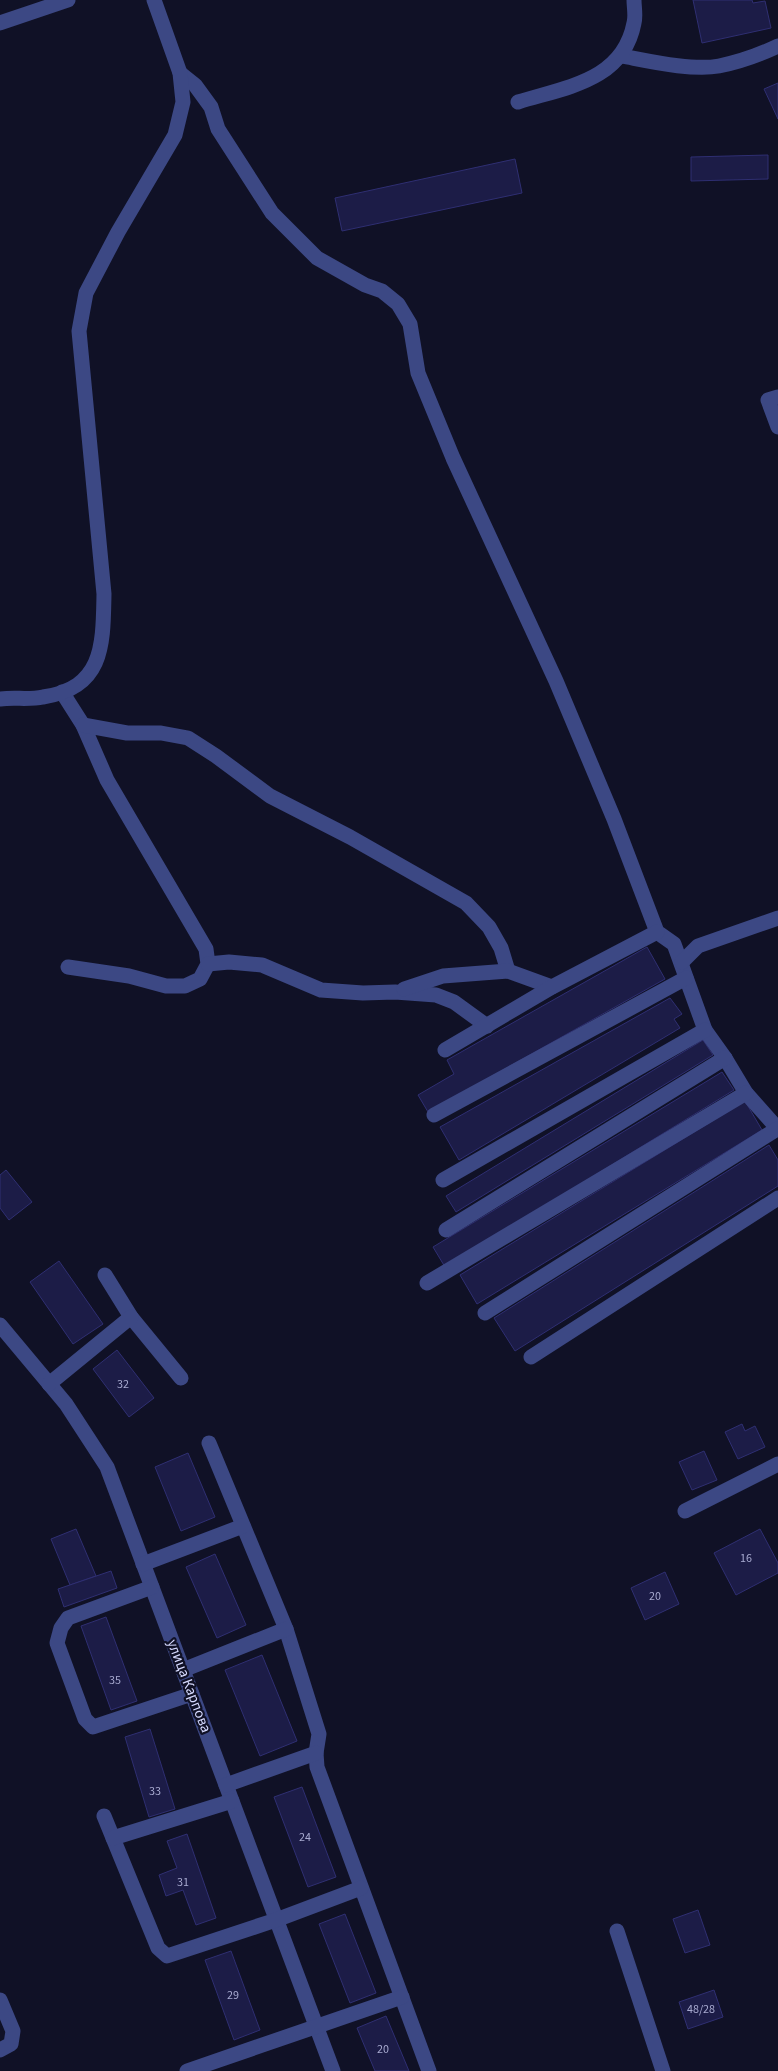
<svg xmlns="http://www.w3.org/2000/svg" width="778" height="2071" font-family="'Source Sans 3',sans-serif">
<rect width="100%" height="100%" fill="#101126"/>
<!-- building -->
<g fill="#1c1c47" stroke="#2f2f72">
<polygon points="693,0 752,0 753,3 765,1 771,28 702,43"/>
<polygon points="778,83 778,119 764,89"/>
<polygon points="768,155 768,179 691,181 691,157"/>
<polygon points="515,159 522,193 342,231 335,198"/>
<polygon points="647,947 665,979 428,1112 418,1095 454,1074 447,1060"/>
<polygon points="670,998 682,1014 674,1019 680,1028 459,1160 440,1127"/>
<polygon points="703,1040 713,1055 456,1212 446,1196"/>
<polygon points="722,1072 734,1090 445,1267 433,1247"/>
<polygon points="745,1101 762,1130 477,1304 460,1275"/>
<polygon points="769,1145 778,1160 778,1186 515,1351 494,1318"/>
<polygon points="6,1170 32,1202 9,1220 0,1208 0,1175"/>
<polygon points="59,1261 103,1324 73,1344 30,1282"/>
<polygon points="117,1350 154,1398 129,1417 93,1369"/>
<polygon points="742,1424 745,1431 755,1426 765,1447 738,1459 725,1432"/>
<polygon points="704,1451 717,1480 692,1490 679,1462"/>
<polygon points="188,1453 215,1517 181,1531 155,1467"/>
<polygon points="76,1529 96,1576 70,1585 51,1539"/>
<polygon points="760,1529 778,1563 778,1573 736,1595 714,1553"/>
<polygon points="215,1554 246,1625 217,1638 186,1567"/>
<polygon points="111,1571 117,1588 64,1607 58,1589"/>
<polygon points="665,1572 679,1604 645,1620 631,1588"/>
<polygon points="106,1617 137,1701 111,1710 81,1626"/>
<polygon points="262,1655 297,1741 260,1756 225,1670"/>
<polygon points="150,1729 175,1809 149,1817 125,1737"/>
<polygon points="302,1787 336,1877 308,1887 274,1797"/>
<polygon points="187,1834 216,1918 196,1925 183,1890 166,1896 159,1875 177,1868 167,1841"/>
<polygon points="698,1910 710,1945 685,1953 673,1919"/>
<polygon points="345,1914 376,1993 350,2003 319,1924"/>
<polygon points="231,1951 260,2030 234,2040 205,1960"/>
<polygon points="714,1990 723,2017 688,2029 679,2002"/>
<polygon points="386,2016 409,2071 375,2071 357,2028"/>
</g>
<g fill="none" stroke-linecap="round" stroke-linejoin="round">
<!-- minor -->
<g stroke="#3c4884" stroke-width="15">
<polyline points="0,23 68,0"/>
<path d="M622,56c27,5 70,15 97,10 20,-4 40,-11 59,-20"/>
<polyline points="180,73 195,85 211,107 218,129 272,213 317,258 365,285 382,291 398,304 410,324 418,373 453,458 556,681 614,819 657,932 674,944 705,1030 725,1058 746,1093 778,1129"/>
<path d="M518,102c48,-15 105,-21 116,-79 2,-7 0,-16 0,-23"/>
<polyline points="778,397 768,400 778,427"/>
<polyline points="62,692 83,725 107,780 206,949 208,964 200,979 185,986 166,986 129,976 68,967"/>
<path d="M0,699c14,-2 29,1 43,-2 61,-9 60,-52 61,-103l-25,-263 7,-38 32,-61 57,-97 8,-33 -3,-29 -26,-73"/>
<polyline points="83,725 127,733 161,733 188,738 216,756 270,796 350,837 466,903 489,927 501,948 508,971"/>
<polyline points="682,962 698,946 778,918"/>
<polyline points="208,964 229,962 262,965 321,990 363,993 395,992 436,995 454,1002 487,1026"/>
<polyline points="404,989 443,976 508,971 552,987"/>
<polyline points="445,1050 552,987 657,932"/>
<polyline points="434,1115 686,978"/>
<polyline points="443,1180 705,1030"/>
<polyline points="446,1230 725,1058"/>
<polyline points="105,1275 131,1317 181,1378"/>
<polyline points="427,1283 746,1093"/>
<polyline points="485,1313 777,1129"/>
<polyline points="0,1325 66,1404 107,1467 333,2071"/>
<polyline points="531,1357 778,1198"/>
<polyline points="49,1384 131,1317"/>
<polyline points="209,1443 286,1629 319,1734 316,1753 317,1767 429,2071"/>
<polyline points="685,1511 778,1464"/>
<polyline points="143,1564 243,1526"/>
<polyline points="152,1587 68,1618 61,1628 57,1643 85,1719 93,1727 192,1694"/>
<polyline points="183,1670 286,1629"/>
<polyline points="226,1785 316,1753"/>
<polyline points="104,1816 158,1948 167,1956 276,1920 361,1888"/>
<polyline points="113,1838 232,1801"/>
<polyline points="617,1931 663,2071"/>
<polyline points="0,2000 13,2031 11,2044 0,2050"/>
<polyline points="187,2071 402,1997"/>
</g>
</g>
<g text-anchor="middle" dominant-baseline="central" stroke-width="4.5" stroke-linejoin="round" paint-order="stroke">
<!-- number labels -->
<g font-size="12" fill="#a8aad0">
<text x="123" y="1384">32</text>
<text x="746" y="1558">16</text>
<text x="655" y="1596">20</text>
<text x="115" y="1680">35</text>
<text x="155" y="1791">33</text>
<text x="305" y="1837">24</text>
<text x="183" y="1882">31</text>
<text x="233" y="1995">29</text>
<text x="701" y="2009">48/28</text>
<text x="383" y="2049">20</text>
</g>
<!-- street labels -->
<g font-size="15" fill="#d6dafe" stroke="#101126">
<text transform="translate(189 1686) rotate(69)">улица Карпова</text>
</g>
</g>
</svg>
